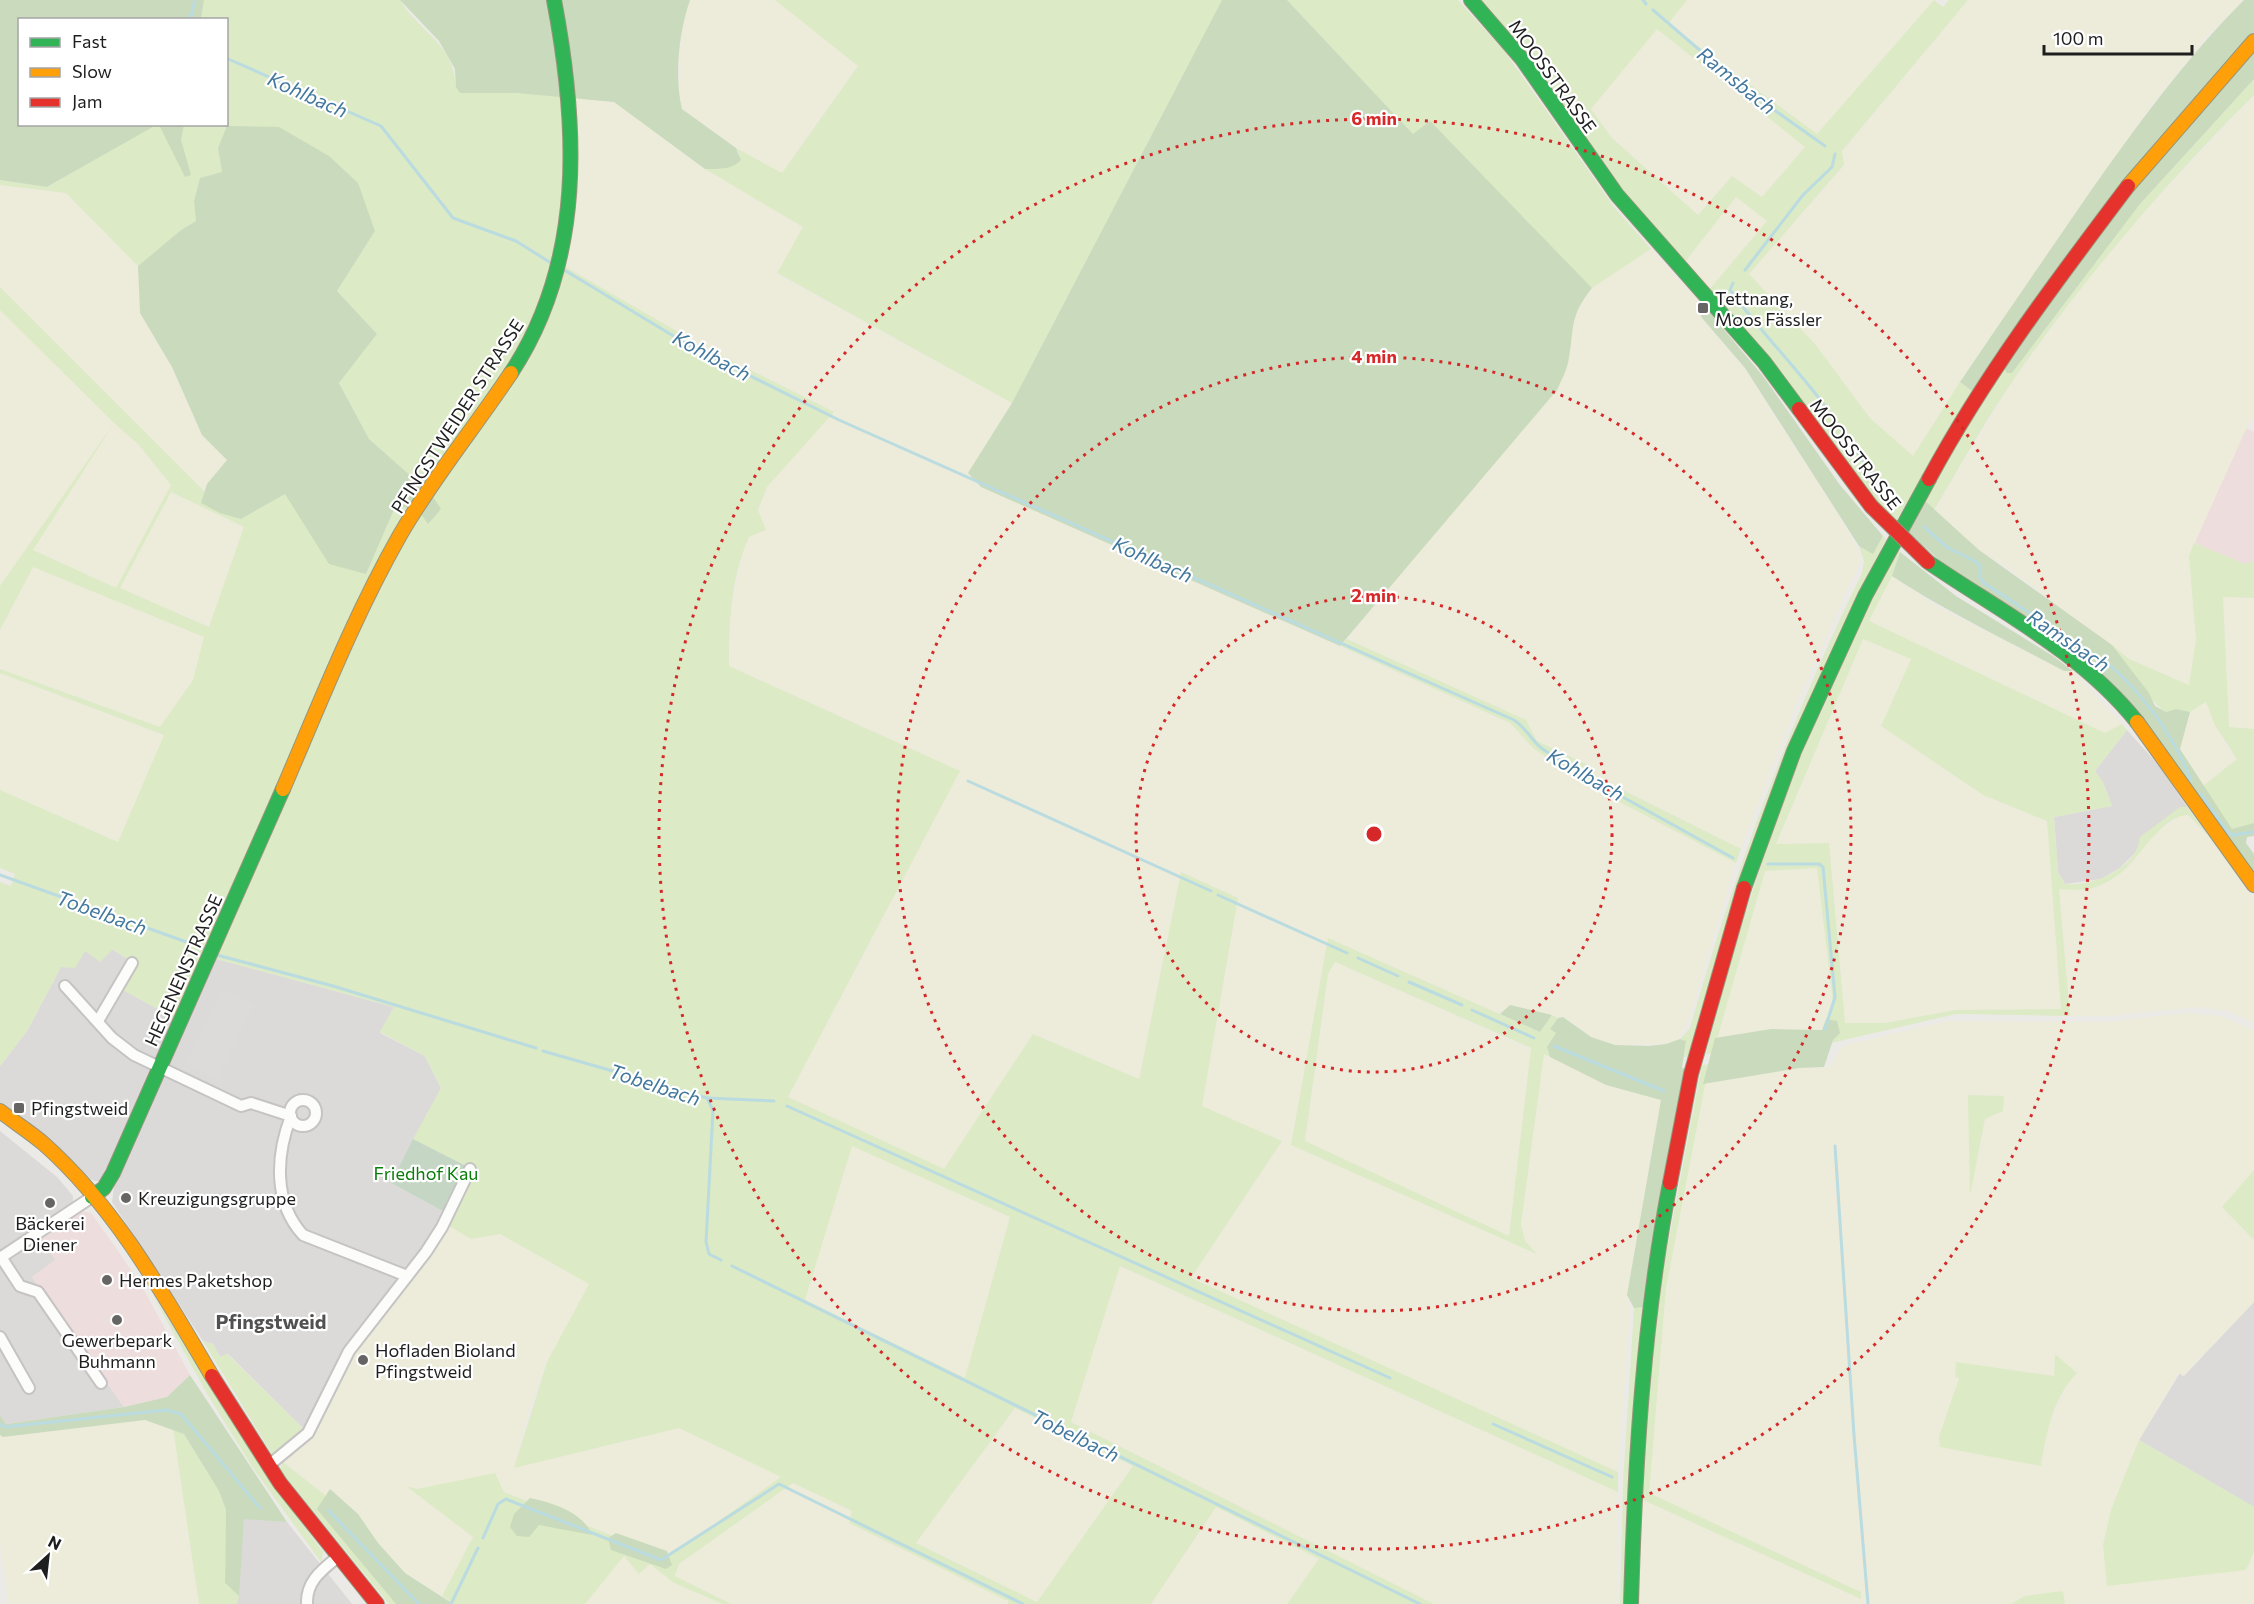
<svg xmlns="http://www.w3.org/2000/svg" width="2254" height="1604" font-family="Commissioner,sans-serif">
<rect width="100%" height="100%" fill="#eceae7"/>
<!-- residential -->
<g fill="#dbdad8">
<polygon points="2127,730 2160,767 2187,807 2180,807 2120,868 2101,879 2065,884 2058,872 2054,817 2112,806 2103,782 2095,771"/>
<polygon points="112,949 129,960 114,985 178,1020 102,1181 95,1181 87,1178 0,1104 0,1066 27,1031 61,967 85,951"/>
<polygon points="213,958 394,1007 380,1033 425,1056 441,1088 391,1183 448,1214 308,1433 228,1354 220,1357 213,1344 203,1341 112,1202 115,1179"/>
<polygon points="0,1131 57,1177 73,1196 73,1207 37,1231 56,1260 32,1277 124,1407 6,1424 0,1415"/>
<polygon points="2254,1302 2254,1507 2139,1440 2180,1373 2184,1376"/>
<polygon points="244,1518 287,1522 352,1604 237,1604"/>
</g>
<!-- commercial -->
<g fill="#edd">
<polygon points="2246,428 2254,432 2254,561 2246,565 2194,543"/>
<polygon points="78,1210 91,1213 116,1248 143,1288 190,1375 167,1397 124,1407 32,1277 55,1260 40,1236"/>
</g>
<!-- farmland -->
<g fill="#edecda" fill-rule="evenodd">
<polygon points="690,0 775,0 858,65 782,173 736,148 682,109 678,94 682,21"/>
<polygon points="1686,0 1934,0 1817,134 1668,23"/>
<polygon points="1968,0 2244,0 2208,35 2151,106 1960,382 1913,457 1870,418 1815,344 1749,274 1844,166 1842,152"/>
<polygon points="1657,28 1805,147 1762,197 1732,176 1698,215 1612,138 1590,109"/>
<polygon points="2254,95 2254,421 2250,420 2189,556 2196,640 2189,685 2129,659 2008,568 1979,550 1934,510 2010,386 2091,274 2122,236"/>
<polygon points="572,97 614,102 705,169 803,227 777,274 1012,403 968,473 981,487 1510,723 1534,749 1595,789 1736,863 1688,1022 1677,1040 1666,1044 1615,1045 1591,1037 1568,1019 1510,1005 1500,1014 1328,938 1291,1145 1535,1253 1525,1241 1521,1224 1544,1053 1606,1085 1661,1100 1627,1295 1630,1313 1618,1472 1191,1278 1282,1142 1202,1106 1238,898 1182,872 1139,1079 1033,1034 944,1170 787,1097 874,936 879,734 729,666 729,616 743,549 767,487 833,411 699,344 564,266"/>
<polygon points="0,185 66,193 138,266 140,313 172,367 202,435 227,460 205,492 0,287"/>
<polygon points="1736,196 1767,221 1709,290 1684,263"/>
<polygon points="1651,249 1699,302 1697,313 1744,368 1837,513 1857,547 1861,560 1797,703 1741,849 1597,776 1592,767 1537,741 1526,720 1347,639 1492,463 1547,402 1578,307 1592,287"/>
<polygon points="0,310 138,444 171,485 116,588 33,550 102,441 0,586"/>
<polygon points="171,492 244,527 210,627 120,588"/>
<polygon points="33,567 205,637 193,680 161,727 0,669 0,630"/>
<polygon points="1892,576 1935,605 1970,623 2064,671 2073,671 2122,724 2105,733 1869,621"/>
<polygon points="2223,597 2254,598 2254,729 2229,727"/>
<polygon points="1863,639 1911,659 1881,726 1983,795 2047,821 2061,1009 1955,1010 1885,1023 1845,1023 1829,843 1776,844"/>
<polygon points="0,673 164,735 119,842 0,790"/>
<polygon points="2206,702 2225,744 2237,759 2202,787 2179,749 2190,712"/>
<polygon points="2181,815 2187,815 2210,837 2254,899 2254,1023 2227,1011 2200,1007 2106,1016 2070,1016 2059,889 2099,887 2112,878 2128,867 2153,835"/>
<polygon points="1817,867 1833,1002 1822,1030 1771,1029 1715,1038 1765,871"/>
<polygon points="1335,962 1531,1049 1509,1236 1305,1142 1328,974"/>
<path d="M2184,1013l36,3 34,14v140l-32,37 32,33v62l-71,74 -4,-3 -40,67 -28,70 -8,35 143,24 8,-17v52h-189l-2,-12 -38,4 -14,8h-373l3,-105 220,100v-7l-213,-99 18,-205 37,-204 96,-16 31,-1 10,-17 6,-5 101,-24 159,1zM1968,1095l36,1 -1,15 -18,8zM2055,1355l22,18 -9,9 -21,47 -6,37 -102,-29 20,-59 -4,-2 1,-14 98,14z"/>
<polygon points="852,1145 1010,1217 965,1378 805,1300"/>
<polygon points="444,1223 471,1238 500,1234 589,1284 547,1362 530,1408 514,1468 679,1428 782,1477 668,1558 504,1492 495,1473 443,1485 417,1489 408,1487 473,1537 442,1596 405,1573 378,1543 358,1514 330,1489 326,1496 279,1458 298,1443 341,1365"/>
<polygon points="1119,1266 1618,1492 1617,1604 1434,1604 1071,1422"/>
<polygon points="1015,1408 1133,1466 1037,1602 916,1543"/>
<polygon points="145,1420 173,1428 199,1604 9,1604 0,1543 0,1435 3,1437"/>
<polygon points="793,1483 852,1512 849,1523 1008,1601 1008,1604 731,1604 675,1576 679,1564"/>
<polygon points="1216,1507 1319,1559 1287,1604 1151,1604"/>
<polygon points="623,1556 650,1564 674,1583 723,1604 585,1604"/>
</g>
<!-- grass -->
<g fill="#dceac5" fill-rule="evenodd">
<path d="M204,0h196c20,33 54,43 56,87l108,9 2,94 -17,94 -31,71 -93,134 -56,-50 -30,-56 38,-49 -40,-43 38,-60 -157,-83 4,24 -22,6 -6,23 2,20 -15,9 -43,36 -72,-73 -66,-8v-5l48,7 108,-63 3,1 26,51 -4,-36 3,-15 42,-1v-104l-25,-1z"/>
<polygon points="775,0 1222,0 1012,403 777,273 803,227 705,169 721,169 740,155 736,148 782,173 858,66"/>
<polygon points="1287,0 1458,0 1505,52 1614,207 1651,249 1592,288 1430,122 1414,135"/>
<path d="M1477,0h210l-19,24 149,110 117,-134 9,7 6,-7h19l-126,151 2,14 -95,109 66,70 55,74 43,38 47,-74 12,9 -76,130 -26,-25 -161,-206 58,-69 -31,-24 -52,66 -31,-33zM1657,29l148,118 -43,50 -30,-21 -34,39 -86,-77 -21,-29z"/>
<path d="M2254,79v16c-90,90 -172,185 -244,290 -27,40 -51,83 -76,125l-10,-10 79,-133 9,6 128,-169z"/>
<path d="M564,266l135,78 135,68 -67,75 -9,23 8,20 -17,7c-18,40 -20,86 -20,129l231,105 -172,326 156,72 89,-135 106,45 42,-207 57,26 -36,208 80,35 -91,137 427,194v20l-498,-226 -49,156 363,182h-147l32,-45 -103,-52 -65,97h-143v-3l-159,-78 3,-12 -59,-28 -114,81 -4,12 56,28h-8l-49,-21 -24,-19 -11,10 -15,-18 -39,48h-132l-11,-8 31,-59 -67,-51 11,3 78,-16 9,19 163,66 114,-81 -102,-49 -165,40 33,-106 42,-78 -89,-50 -29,5 -27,-16 28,-54 -59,-30 28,-51 -16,-32 -45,-24 14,-25 -181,-49 164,-367 54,-97 35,-52zM852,1146l158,71 -45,161 -160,-78zM1015,1408l118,58 -96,136 -121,-59z"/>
<path d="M0,287l205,205 -4,11 40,16 44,-25 81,80 30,-69 15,4 -233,511 -57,-31 15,-24 -23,-16 -13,13 -15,-11 -10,17 -14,-1 -34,64 -27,35v-184l11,4 4,-12 -15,-6v-78l118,52 46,-107 -164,-62v-4l160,58 33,-47 11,-43 -171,-70 -33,63v-44l114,-163 -114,-113zM114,423l24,21 33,41 -55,103 -83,-38zM171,492l73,35 -35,100 -89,-39z"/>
<path d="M1883,536l3,3 -28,56 -169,461 -5,1 2,-16 -6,-2 10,-11c45,-157 100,-308 172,-455l2,-12 -5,-15 14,7z"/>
<path d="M2194,543l51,21 9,-3v37l-31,-1 6,130 25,2v94l-22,7 -30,-43 35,-28 -22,-34 -9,-23 -16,10 -14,-3 -10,3c-15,-8 -42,-50 -54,-67l17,14 60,26 7,-45 -7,-84z"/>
<path d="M1896,549l4,3 -8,24 -23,45 236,112 17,-9 5,6 -32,41 8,11 9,24 -58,11 4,55 7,12c27,3 72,-15 75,-47l40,-30h7l23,30 -22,-22c-23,0 -45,36 -60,51 -7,8 -18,15 -27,19 -12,6 -29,5 -42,4l11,127 -114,-2 -125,29 6,-22 -11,-2 7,-17 -16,-134 -52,3 -52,182 -7,1c24,-93 51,-184 85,-273 30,-80 68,-156 105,-232zM1863,639l48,20 -30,67 102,69 64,26 14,188 -106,1 -70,13h-40l-16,-180 -53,1z"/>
<polygon points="1347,639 1526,720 1537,741 1592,767 1597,777 1741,849 1736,863 1595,789 1534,749 1510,723 1340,646"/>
<path d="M1328,938l212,94 12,-17 6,3 -8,11 6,4 -9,14 3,10 -6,-3 -23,170 4,17 12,13 -246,-109zM1335,962l196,86 -22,188 -204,-95 23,-167z"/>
<polygon points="1709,1064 1666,1288 1649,1493 1861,1592 1861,1599 1641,1499 1647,1395 1659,1291 1702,1065"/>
<polygon points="1968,1095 2004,1096 2003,1111 1985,1119 1970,1195"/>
<polygon points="2254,1170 2254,1240 2222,1207"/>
<polygon points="151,1292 276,1489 323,1552 321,1562 253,1468 206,1392"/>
<polygon points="1638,1306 1644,1307 1625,1604 1620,1604 1623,1483 1634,1308"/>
<polygon points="203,1341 213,1344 220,1357 227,1354 308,1433 279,1458 272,1454"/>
<path d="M2055,1354l22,19c-24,24 -31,61 -36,93l-101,-19 -1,-10 20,-59 -4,-1 1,-15 98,14z"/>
<polygon points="173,1428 184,1434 219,1491 226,1510 225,1583 239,1596 237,1604 199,1604"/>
<polygon points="2139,1440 2254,1507 2254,1552 2246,1570 2107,1586 2103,1545 2111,1510"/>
<polygon points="283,1462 326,1496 318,1509 396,1604 389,1604 280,1470"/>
<polygon points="2063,1591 2065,1604 2011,1604 2025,1596"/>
</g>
<!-- forest -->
<g fill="#c9dbbc">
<polygon points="0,0 204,0 201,19 20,20 20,124 156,125 47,187 0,180"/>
<path d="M400,0h290c-11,32 -16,76 -8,109l54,39 5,12c-9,10 -24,9 -36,9l-91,-67 -97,-9h-57l-4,-6 -1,-18 -16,-28z"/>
<path d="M1222,0h65l126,134 17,-13 162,167c-24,30 -17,41 -24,75 -2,9 -7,18 -11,27l-217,256 -359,-159 -13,-14 44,-70z"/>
<path d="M2244,0h10v32l-34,36 -172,213 -76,110 -12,-9c44,-65 88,-129 132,-193 47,-66 94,-131 152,-189z"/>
<polygon points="2254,50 2254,79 2140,204 2012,373 2007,373 2003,367 2114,213"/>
<polygon points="159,125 184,125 181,140 191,175 185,177"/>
<polygon points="227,126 279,127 329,156 358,183 375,231 337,291 377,334 339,383 369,439 431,494 441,509 428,524 419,511 396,505 366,574 329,564 285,494 241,519 220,513 201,503 207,484 227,460 202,435 172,367 140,313 138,266 181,230 196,221 194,201 200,178 222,172 218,148"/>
<polygon points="1704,306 1763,376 1840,485 1883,536 1873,554 1859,546 1745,368 1702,318 1699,312"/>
<polygon points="1924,500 1979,550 2112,645 2149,693 2155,706 2166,712 2176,709 2190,712 2180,749 2232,829 2254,823 2254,836 2247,837 2246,843 2254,854 2254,875 2130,702 1959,578 1907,531"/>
<path d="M1900,552l56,44 97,60 20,15h-9c-58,-31 -117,-59 -172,-95z"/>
<polygon points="1510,1005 1552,1015 1540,1032 1500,1014"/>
<polygon points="1563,1017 1591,1037 1615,1045 1649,1046 1666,1044 1680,1039 1686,1041 1682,1068 1686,1068 1644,1307 1634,1308 1627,1295 1661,1100 1606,1085 1550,1057 1547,1047 1556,1033 1550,1029 1558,1018"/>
<polygon points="1826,1019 1837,1021 1840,1033 1833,1040 1824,1067 1799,1068 1703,1084 1715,1038 1771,1029 1822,1030"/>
<polygon points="190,1375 287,1522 244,1519 239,1596 225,1583 226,1510 219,1491 184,1434 145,1420 3,1437 0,1435 0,1415 6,1424 124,1407 167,1397"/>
<polygon points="330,1489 358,1514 378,1543 405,1573 453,1604 396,1604 317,1509"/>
<path d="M530,1498c23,5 53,14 62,37l-53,-10 -10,12 -12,-1 -7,-9 4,-13z"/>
<polygon points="616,1533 667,1551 672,1565 666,1569 611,1550 608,1538"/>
</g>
<!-- cemetery -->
<polygon fill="#c5d7c4" points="413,1139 472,1169 448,1214 391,1183"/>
<!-- parking -->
<polygon fill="#dcdbda" points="222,990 254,1005 218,1079 186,1063"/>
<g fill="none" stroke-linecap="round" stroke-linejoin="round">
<!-- stream -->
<g stroke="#badbe0" stroke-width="3">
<polyline points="1643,0 1646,4"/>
<polyline points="1653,10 1746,90 1825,146"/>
<polyline points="190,20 195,0"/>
<polyline points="226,58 381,126 453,218 516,241 551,263"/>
<polyline points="1745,270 1803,195 1832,167 1835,154"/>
<path d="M566,271l124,75 149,74 675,300c12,8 16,18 26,27 16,13 37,18 52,33l141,78"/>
<path d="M1733,283l-3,7c27,37 60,71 88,107 26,34 47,70 74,101"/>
<path d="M1924,527l24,21 29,14 3,4v12l4,5 128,84c34,31 62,70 79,113"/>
<polyline points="968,781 1211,891"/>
<polyline points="2201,794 2227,831 2232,835 2254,832"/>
<polyline points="1768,864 1819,864 1823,867 1835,997 1825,1029"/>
<polyline points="0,875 203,948"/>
<polyline points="1218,895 1347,953"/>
<polyline points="217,955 333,986 536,1048"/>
<polyline points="1358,958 1398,976"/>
<polyline points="1409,982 1462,1005"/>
<polyline points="1472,1010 1534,1038"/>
<polyline points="1554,1046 1664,1091"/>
<polyline points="543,1051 707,1098 713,1110 706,1242 709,1254 721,1260"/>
<polyline points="707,1098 774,1101"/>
<polyline points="787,1106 1390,1378"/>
<polyline points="1835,1146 1854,1435 1868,1604"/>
<polyline points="732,1266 1420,1604"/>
<polyline points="0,1424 4,1427 166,1410 181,1414 260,1508"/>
<polyline points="1493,1424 1612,1477"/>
<polyline points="328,1510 419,1604"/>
<polyline points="483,1538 498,1504 506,1499 661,1560 779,1484 1023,1604"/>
<polyline points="451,1604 478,1548"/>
</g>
<!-- street casing -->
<g stroke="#c5c4c3" stroke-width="14">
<g id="street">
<path d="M65,986l47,52 22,17 107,51 10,-3 40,13c-15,39 -18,86 12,119l104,41"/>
<polyline points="98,1021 132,963"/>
<circle cx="303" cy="1113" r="13"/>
<polyline points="1,1257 20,1286 38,1292 101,1383"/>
<polyline points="0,1258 92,1197"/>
<polyline points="0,1337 29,1388"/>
<polyline points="268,1466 308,1433 349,1351 426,1252 442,1227 470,1169"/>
<path d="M307,1604c-1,-23 15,-34 32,-48"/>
</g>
</g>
<!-- fast casing -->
<g stroke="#96967e" stroke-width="16">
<g id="fast">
<polyline points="1471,0 1522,59 1617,195 1764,362 1799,409"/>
<path d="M511,373c74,-112 67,-247 43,-373"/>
<path d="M1928,562c73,50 153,90 209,160"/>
<polyline points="1744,888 1794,751 1865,596 1929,479"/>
<polyline points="92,1197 104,1188 113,1173 283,789"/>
<path d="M1631,1604c4,-141 12,-282 39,-421"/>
</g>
</g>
<!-- slow casing -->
<g stroke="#96967e" stroke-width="16">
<g id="slow">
<polyline points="2128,186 2254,41"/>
<polyline points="2137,722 2254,885"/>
<path d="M283,789c37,-86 71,-173 117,-254 33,-57 75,-108 111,-162"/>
<path d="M0,1111c14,11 30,21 44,33 72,64 120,151 168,232"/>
</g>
</g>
<!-- jam casing -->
<g stroke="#96967e" stroke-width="16">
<g id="jam">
<polyline points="1799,409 1871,506"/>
<path d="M1929,479c56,-104 128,-199 199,-293"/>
<polyline points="1670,1183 1691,1074 1744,888"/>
<polyline points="212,1376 280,1483 377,1604"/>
</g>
</g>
<!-- street -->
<use href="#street" stroke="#fcfcfb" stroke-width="10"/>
<!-- fast -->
<use href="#fast" stroke="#30b455" stroke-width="14"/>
<!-- slow -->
<use href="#slow" stroke="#ff9f0a" stroke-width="14"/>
<!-- jam -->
<use href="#jam" stroke="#e5322d" stroke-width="14"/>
<!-- jam-bridge casing -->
<g stroke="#96967e" stroke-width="16" stroke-linecap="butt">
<polyline id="jam-bridge" points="1871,506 1928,562"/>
</g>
<!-- jam-bridge -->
<use href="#jam-bridge" stroke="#e5322d" stroke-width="14"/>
</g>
<!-- distance rings -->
<g fill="none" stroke="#d62828" stroke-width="3" stroke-dasharray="3 6">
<circle cx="1374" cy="834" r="238"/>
<circle cx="1374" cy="834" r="477"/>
<circle cx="1374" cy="834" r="715"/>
</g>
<!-- markers -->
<g fill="#666564" stroke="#fff" stroke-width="2">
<rect x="1697" y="302" width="12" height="12" rx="3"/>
<rect x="13" y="1102" width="12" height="12" rx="3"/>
<circle cx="126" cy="1198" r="6"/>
<circle cx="50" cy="1203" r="6"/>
<circle cx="107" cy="1280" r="6"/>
<circle cx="117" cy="1320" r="6"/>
<circle cx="363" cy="1360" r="6"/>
</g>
<g text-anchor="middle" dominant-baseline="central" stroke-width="4.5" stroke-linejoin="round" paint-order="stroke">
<!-- street labels -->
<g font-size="18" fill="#1e1e1e" stroke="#fff">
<text transform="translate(1553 76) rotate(54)">MOOSSTRASSE</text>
<text transform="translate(457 416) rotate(-57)">PFINGSTWEIDER STRASSE</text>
<text transform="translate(1856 454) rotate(52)">MOOSSTRASSE</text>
<text transform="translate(183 970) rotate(-66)">HEGENENSTRASSE</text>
</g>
<!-- poi labels -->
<g font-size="18" fill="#1e1e1e" stroke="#fff" text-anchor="start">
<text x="1715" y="298">Tettnang,<tspan x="1715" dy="21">Moos Fässler</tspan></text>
<text x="31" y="1108">Pfingstweid</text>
<text x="138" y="1198">Kreuzigungsgruppe</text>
<text x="50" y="1223" text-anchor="middle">Bäckerei<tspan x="50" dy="21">Diener</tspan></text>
<text x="119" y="1280">Hermes Paketshop</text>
<text x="117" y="1340" text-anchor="middle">Gewerbepark<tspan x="117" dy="21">Buhmann</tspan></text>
<text x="375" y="1350">Hofladen Bioland<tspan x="375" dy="21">Pfingstweid</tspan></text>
</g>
<!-- park labels -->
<g font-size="18" fill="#0a7d0b" stroke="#fff">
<text x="426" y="1173">Friedhof Kau</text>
</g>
<!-- water labels -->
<g font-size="20" font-style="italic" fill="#43789e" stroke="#fff">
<text transform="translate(1737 80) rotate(39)">Ramsbach</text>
<text transform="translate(308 94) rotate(24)">Kohlbach</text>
<text transform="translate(712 355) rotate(28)">Kohlbach</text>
<text transform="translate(1153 559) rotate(24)">Kohlbach</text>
<text transform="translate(2069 640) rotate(34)">Ramsbach</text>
<text transform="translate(1586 774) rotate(30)">Kohlbach</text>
<text transform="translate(102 912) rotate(20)">Tobelbach</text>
<text transform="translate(655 1084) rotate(18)">Tobelbach</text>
<text transform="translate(1076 1435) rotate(26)">Tobelbach</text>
</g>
<!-- neighbourhood labels -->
<g font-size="20" font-weight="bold" fill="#515151" stroke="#fff">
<text x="271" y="1321">Pfingstweid</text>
</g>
</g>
<circle cx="1374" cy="834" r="9" fill="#d62828" stroke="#fff" stroke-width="3"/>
<g font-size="18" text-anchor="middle" font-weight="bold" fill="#d62828" stroke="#fff" stroke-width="4.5" stroke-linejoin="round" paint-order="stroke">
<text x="1374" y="125">6 min</text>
<text x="1374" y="363">4 min</text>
<text x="1374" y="602">2 min</text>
</g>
<!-- legend -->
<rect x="18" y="18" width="210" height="108" fill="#ffffff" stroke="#a5a5a5" stroke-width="1.5"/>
<rect x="30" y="38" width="30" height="9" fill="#30b455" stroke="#a5a5a5" stroke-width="1.5"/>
<text x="72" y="48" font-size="18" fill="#1e1e1e">Fast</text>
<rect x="30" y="68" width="30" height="9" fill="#ff9f0a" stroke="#a5a5a5" stroke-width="1.5"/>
<text x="72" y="78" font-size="18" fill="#1e1e1e">Slow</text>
<rect x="30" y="98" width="30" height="9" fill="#e5322d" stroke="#a5a5a5" stroke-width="1.5"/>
<text x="72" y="108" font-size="18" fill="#1e1e1e">Jam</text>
<!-- north arrow -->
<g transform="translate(48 1556) rotate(27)" stroke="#ffffff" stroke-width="4.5" paint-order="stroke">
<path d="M0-4.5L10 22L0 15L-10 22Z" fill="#1e1e1e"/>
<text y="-9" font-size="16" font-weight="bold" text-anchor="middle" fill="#1e1e1e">N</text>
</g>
<!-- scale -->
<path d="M2044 45v9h148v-9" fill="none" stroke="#1e1e1e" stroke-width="3"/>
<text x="2053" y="45" font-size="18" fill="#1e1e1e" stroke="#ffffff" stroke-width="4.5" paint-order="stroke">100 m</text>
</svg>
